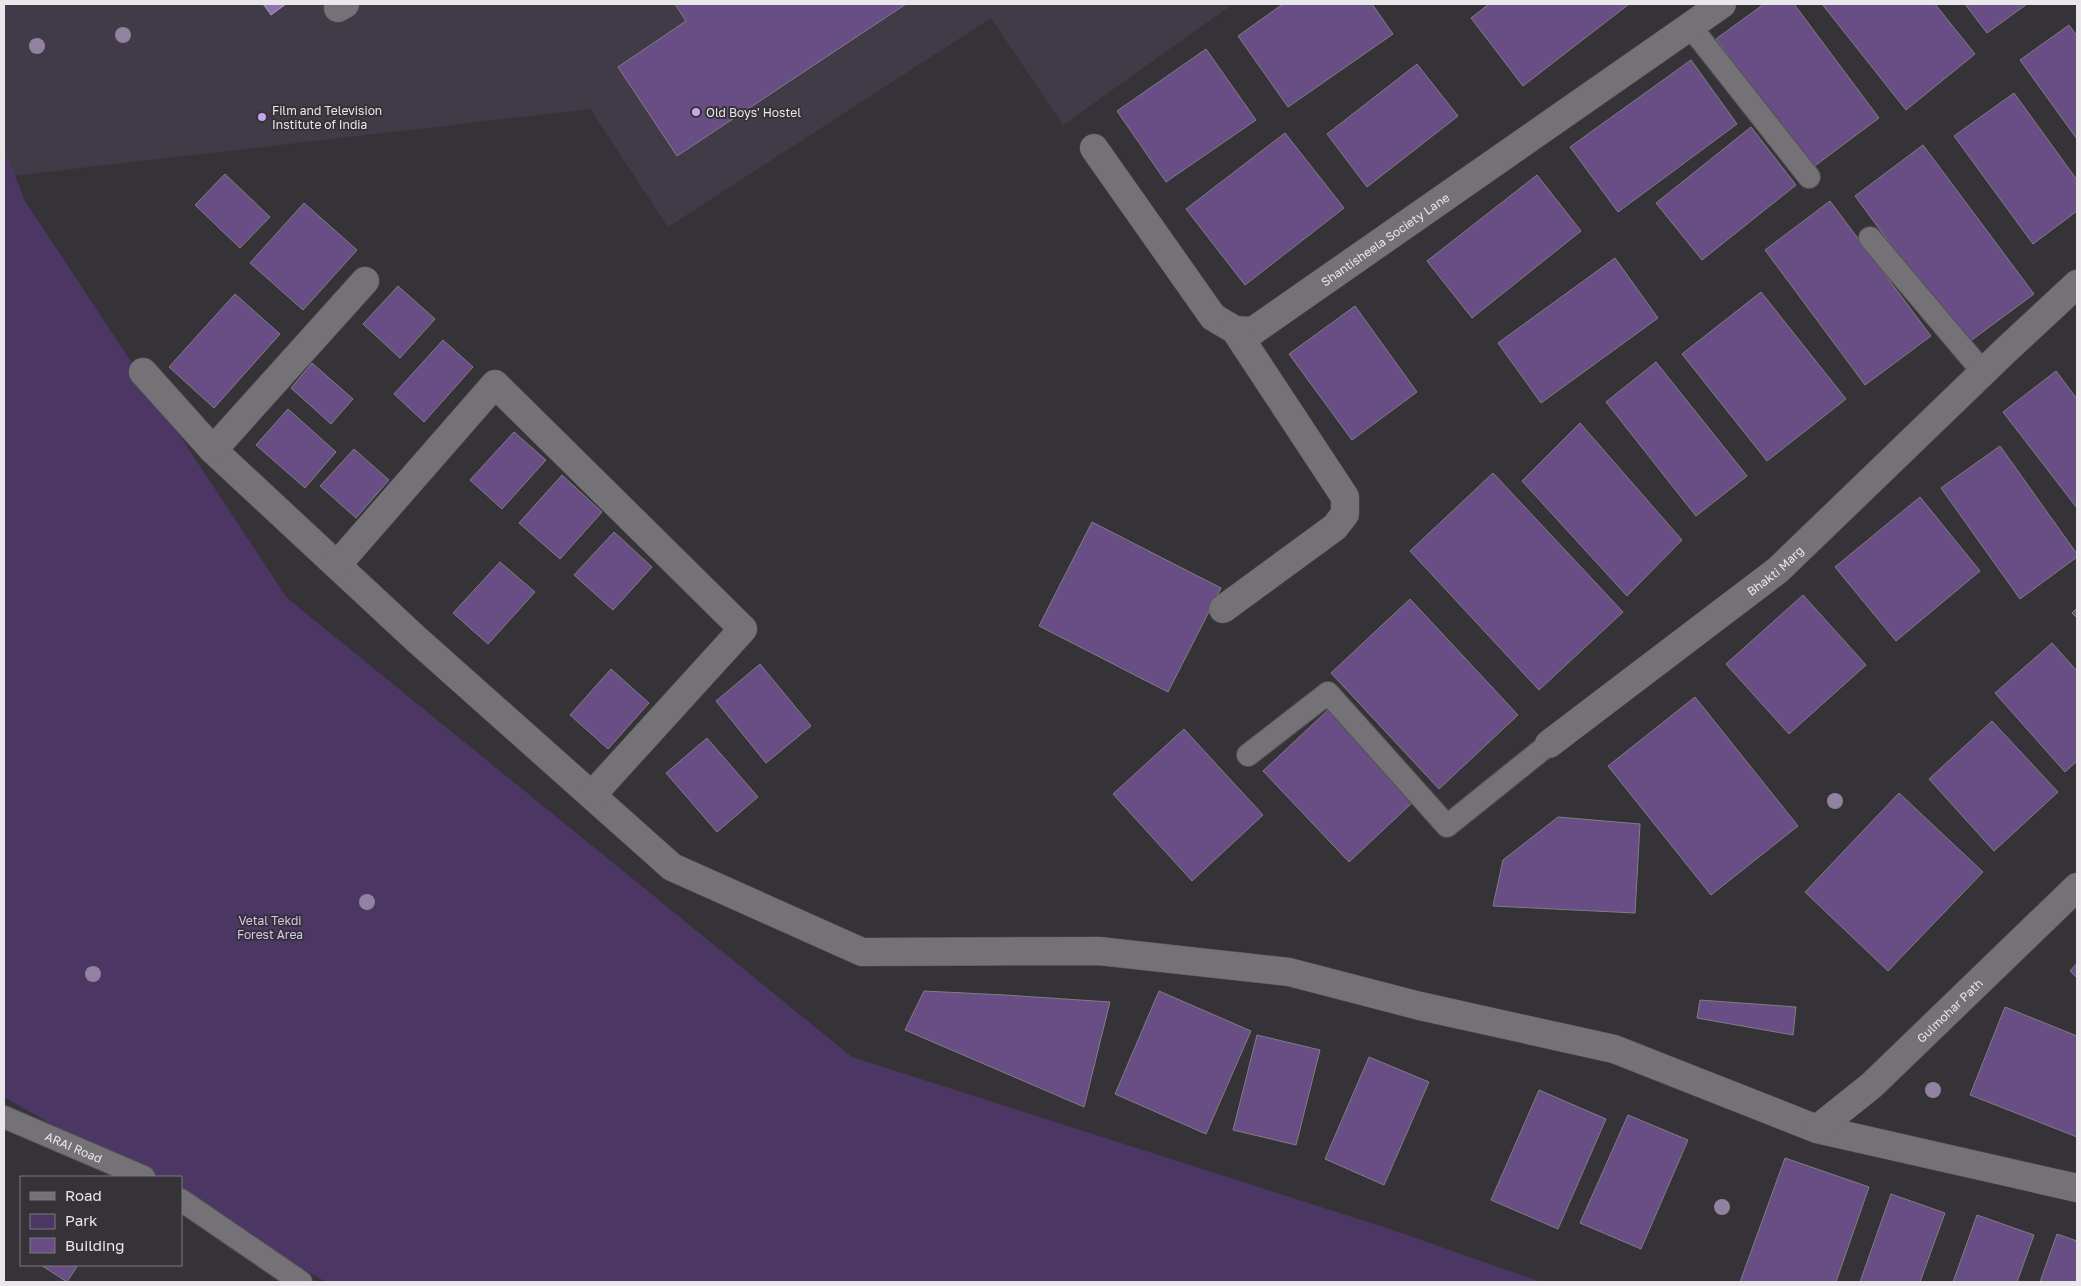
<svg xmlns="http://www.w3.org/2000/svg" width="2081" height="1286" font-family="'Golos Text',sans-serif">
<rect width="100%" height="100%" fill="#353338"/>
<!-- built -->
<polygon fill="#403b46" points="4,4 1233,4 1063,125 991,18 668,227 590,109 11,176 4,164"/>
<!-- green -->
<polygon fill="#4c3664" points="4,149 25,201 287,598 852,1057 1390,1229 1541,1282 326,1282 181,1199 181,1177 143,1177 4,1097"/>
<!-- water -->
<polygon fill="#8d73ad" stroke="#a996bf" points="263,4 286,4 271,15"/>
<!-- building -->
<g fill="#684e85" stroke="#807d83">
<polygon points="675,4 906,4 677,156 618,67 686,21"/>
<polygon points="1283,4 1372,4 1393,34 1288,107 1238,36"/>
<polygon points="1489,4 1629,4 1523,86 1471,18"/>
<polygon points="1764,4 1794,4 1879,118 1812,168 1716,39"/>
<polygon points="1822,4 1935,4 1975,54 1906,110"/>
<polygon points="1965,4 2027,4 1987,33"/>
<polygon points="2069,25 2077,36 2077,139 2020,60"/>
<polygon points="1206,49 1256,120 1166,182 1117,111"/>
<polygon points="1691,60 1737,124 1618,212 1570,147"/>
<polygon points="1417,64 1458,116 1367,187 1327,134"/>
<polygon points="2014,93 2077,180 2077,211 2033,244 1954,136"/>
<polygon points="1751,127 1796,185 1702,260 1656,203"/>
<polygon points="1285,133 1344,208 1245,285 1186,209"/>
<polygon points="1923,145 2034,294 1965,345 1855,196"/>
<polygon points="225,174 270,217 240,248 195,205"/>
<polygon points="1537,175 1581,231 1472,318 1427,261"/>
<polygon points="1830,201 1931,336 1865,385 1765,250"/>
<polygon points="304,203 357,250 303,310 250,263"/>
<polygon points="1615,258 1658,318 1541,403 1498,343"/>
<polygon points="398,286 435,319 400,358 363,324"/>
<polygon points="1761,292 1846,399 1767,461 1682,354"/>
<polygon points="235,294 280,334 214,408 169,367"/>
<polygon points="1355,306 1417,392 1352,440 1289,354"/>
<polygon points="443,340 473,367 424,422 394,394"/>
<polygon points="1656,362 1747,476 1696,516 1606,402"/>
<polygon points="312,363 353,399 331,424 291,388"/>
<polygon points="2056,371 2077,399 2077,508 2003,412"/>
<polygon points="288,409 336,452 305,488 256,445"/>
<polygon points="1580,423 1682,540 1627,596 1522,481"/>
<polygon points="514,432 546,460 502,509 470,480"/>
<polygon points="2000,446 2077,554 2077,557 2020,599 1941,488"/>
<polygon points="354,449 389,480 356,518 320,486"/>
<polygon points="1493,473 1623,612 1539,690 1410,551"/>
<polygon points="562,475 602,512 560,559 519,523"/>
<polygon points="1920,497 1980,571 1896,641 1835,567"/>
<polygon points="1092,522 1221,588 1168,692 1039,626"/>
<polygon points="614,532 652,567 613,610 574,575"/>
<polygon points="500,562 535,592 488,644 453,613"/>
<polygon points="1803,595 1866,665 1789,734 1726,664"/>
<polygon points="1410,599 1518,715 1439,789 1331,673"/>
<polygon points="2077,608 2077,618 2072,613"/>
<polygon points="2052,643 2077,671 2077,761 2065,772 1995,693"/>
<polygon points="760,664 811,726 766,763 716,701"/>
<polygon points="611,669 649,703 608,749 570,715"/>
<polygon points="1695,697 1798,826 1711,895 1608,766"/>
<polygon points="1328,710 1414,801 1349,862 1263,771"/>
<polygon points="1992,721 2058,792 1994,851 1929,779"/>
<polygon points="1184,729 1263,815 1192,881 1113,794"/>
<polygon points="707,738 758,797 717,832 666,773"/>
<polygon points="1899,793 1983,872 1888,971 1805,892"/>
<polygon points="1558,817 1640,824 1635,913 1493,906 1503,860"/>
<polygon points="2077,963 2077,978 2070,971"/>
<polygon points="924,991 1005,995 1110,1002 1084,1107 905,1030"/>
<polygon points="1159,991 1251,1031 1206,1134 1115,1094"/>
<polygon points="1700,1000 1796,1007 1793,1035 1697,1018"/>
<polygon points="2005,1007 2077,1036 2077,1137 1970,1095"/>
<polygon points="1257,1035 1320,1050 1296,1145 1233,1130"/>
<polygon points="1369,1057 1429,1082 1384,1185 1325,1159"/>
<polygon points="1539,1090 1606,1119 1558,1229 1491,1200"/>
<polygon points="1628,1115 1688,1140 1641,1249 1580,1223"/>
<polygon points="1785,1158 1869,1187 1836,1282 1740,1282"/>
<polygon points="1891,1194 1945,1213 1920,1282 1860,1282"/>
<polygon points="1977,1215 2034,1235 2017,1282 1953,1282"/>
<polygon points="2057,1234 2077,1241 2077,1282 2040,1282"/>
<polygon points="41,1265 78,1265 67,1282"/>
</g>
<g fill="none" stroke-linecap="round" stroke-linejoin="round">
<!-- lane casing -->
<g stroke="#525055" stroke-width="24">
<g id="lane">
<polyline points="1690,26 1809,177"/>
<polyline points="1870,238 1983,372"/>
<polyline points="1248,755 1328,693 1447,826 1549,744"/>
<path id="s1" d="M4,1117l140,60"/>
<polyline points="181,1200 301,1282"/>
</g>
</g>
<!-- street casing -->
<g stroke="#525055" stroke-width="29">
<g id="street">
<polyline points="338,8 345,4"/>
<path id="s2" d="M1094,148l119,169 22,13 18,1 469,-327"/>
<polyline points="365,281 213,450 415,638 672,867 862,952 1099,951 1289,972 1420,1006 1614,1049 1817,1129 2077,1188"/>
<polyline points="143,372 213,450"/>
<polyline points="337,565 495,384 743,629 592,795"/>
<polyline points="1223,609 1335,527 1345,514 1345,497 1235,330"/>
<path id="s3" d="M1549,744l229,-174 227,-219 72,-67"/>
<path id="s4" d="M1817,1129l55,-44 205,-198"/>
</g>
</g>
<!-- lane -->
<use href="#lane" stroke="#747177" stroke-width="22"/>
<!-- street -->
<use href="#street" stroke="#747177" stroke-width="28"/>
</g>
<!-- trees -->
<g fill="#9082a0">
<circle cx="123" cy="35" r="8"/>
<circle cx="37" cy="46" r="8"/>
<circle cx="1835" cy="801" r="8"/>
<circle cx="367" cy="902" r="8"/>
<circle cx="93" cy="974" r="8"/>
<circle cx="1933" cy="1090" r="8"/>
<circle cx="1722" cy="1207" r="8"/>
</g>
<!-- markers -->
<g fill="#c7a6ef" stroke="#353338" stroke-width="2">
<circle cx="696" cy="112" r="5"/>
<circle cx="262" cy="117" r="5"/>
</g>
<g text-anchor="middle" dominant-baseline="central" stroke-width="4" stroke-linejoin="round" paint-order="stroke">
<!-- poi labels -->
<g font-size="12" fill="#e9e7ea" stroke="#353338" text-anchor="start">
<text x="272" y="110">Film and Television<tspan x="272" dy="14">Institute of India</tspan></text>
<text x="706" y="112">Old Boys' Hostel</text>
</g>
<!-- street labels -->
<g font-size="12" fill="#e9e7ea" stroke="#353338">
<text stroke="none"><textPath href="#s2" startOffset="411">Shantisheela Society Lane</textPath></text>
<text stroke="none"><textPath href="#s3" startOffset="285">Bhakti Marg</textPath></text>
<text stroke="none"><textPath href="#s4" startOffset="178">Gulmohar Path</textPath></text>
<text stroke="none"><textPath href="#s1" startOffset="76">ARAI Road</textPath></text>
</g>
<!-- park labels -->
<g font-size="12" fill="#dac3f6" stroke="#353338">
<text x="270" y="920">Vetal Tekdi<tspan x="270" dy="14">Forest Area</tspan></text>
</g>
</g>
<!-- border -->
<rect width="2081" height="1286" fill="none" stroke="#e9e7ea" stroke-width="10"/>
<!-- legend -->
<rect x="20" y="1176" width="162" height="90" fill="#353338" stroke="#7d7b7f"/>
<rect x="30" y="1192" width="25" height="8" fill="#747177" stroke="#7d7b7f"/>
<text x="65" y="1201" font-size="15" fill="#e9e7ea">Road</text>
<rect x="30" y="1214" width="25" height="15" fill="#4c3664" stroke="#7d7b7f"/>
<text x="65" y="1226" font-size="15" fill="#e9e7ea">Park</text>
<rect x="30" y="1238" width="25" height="15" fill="#684e85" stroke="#7d7b7f"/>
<text x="65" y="1251" font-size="15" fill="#e9e7ea">Building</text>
</svg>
